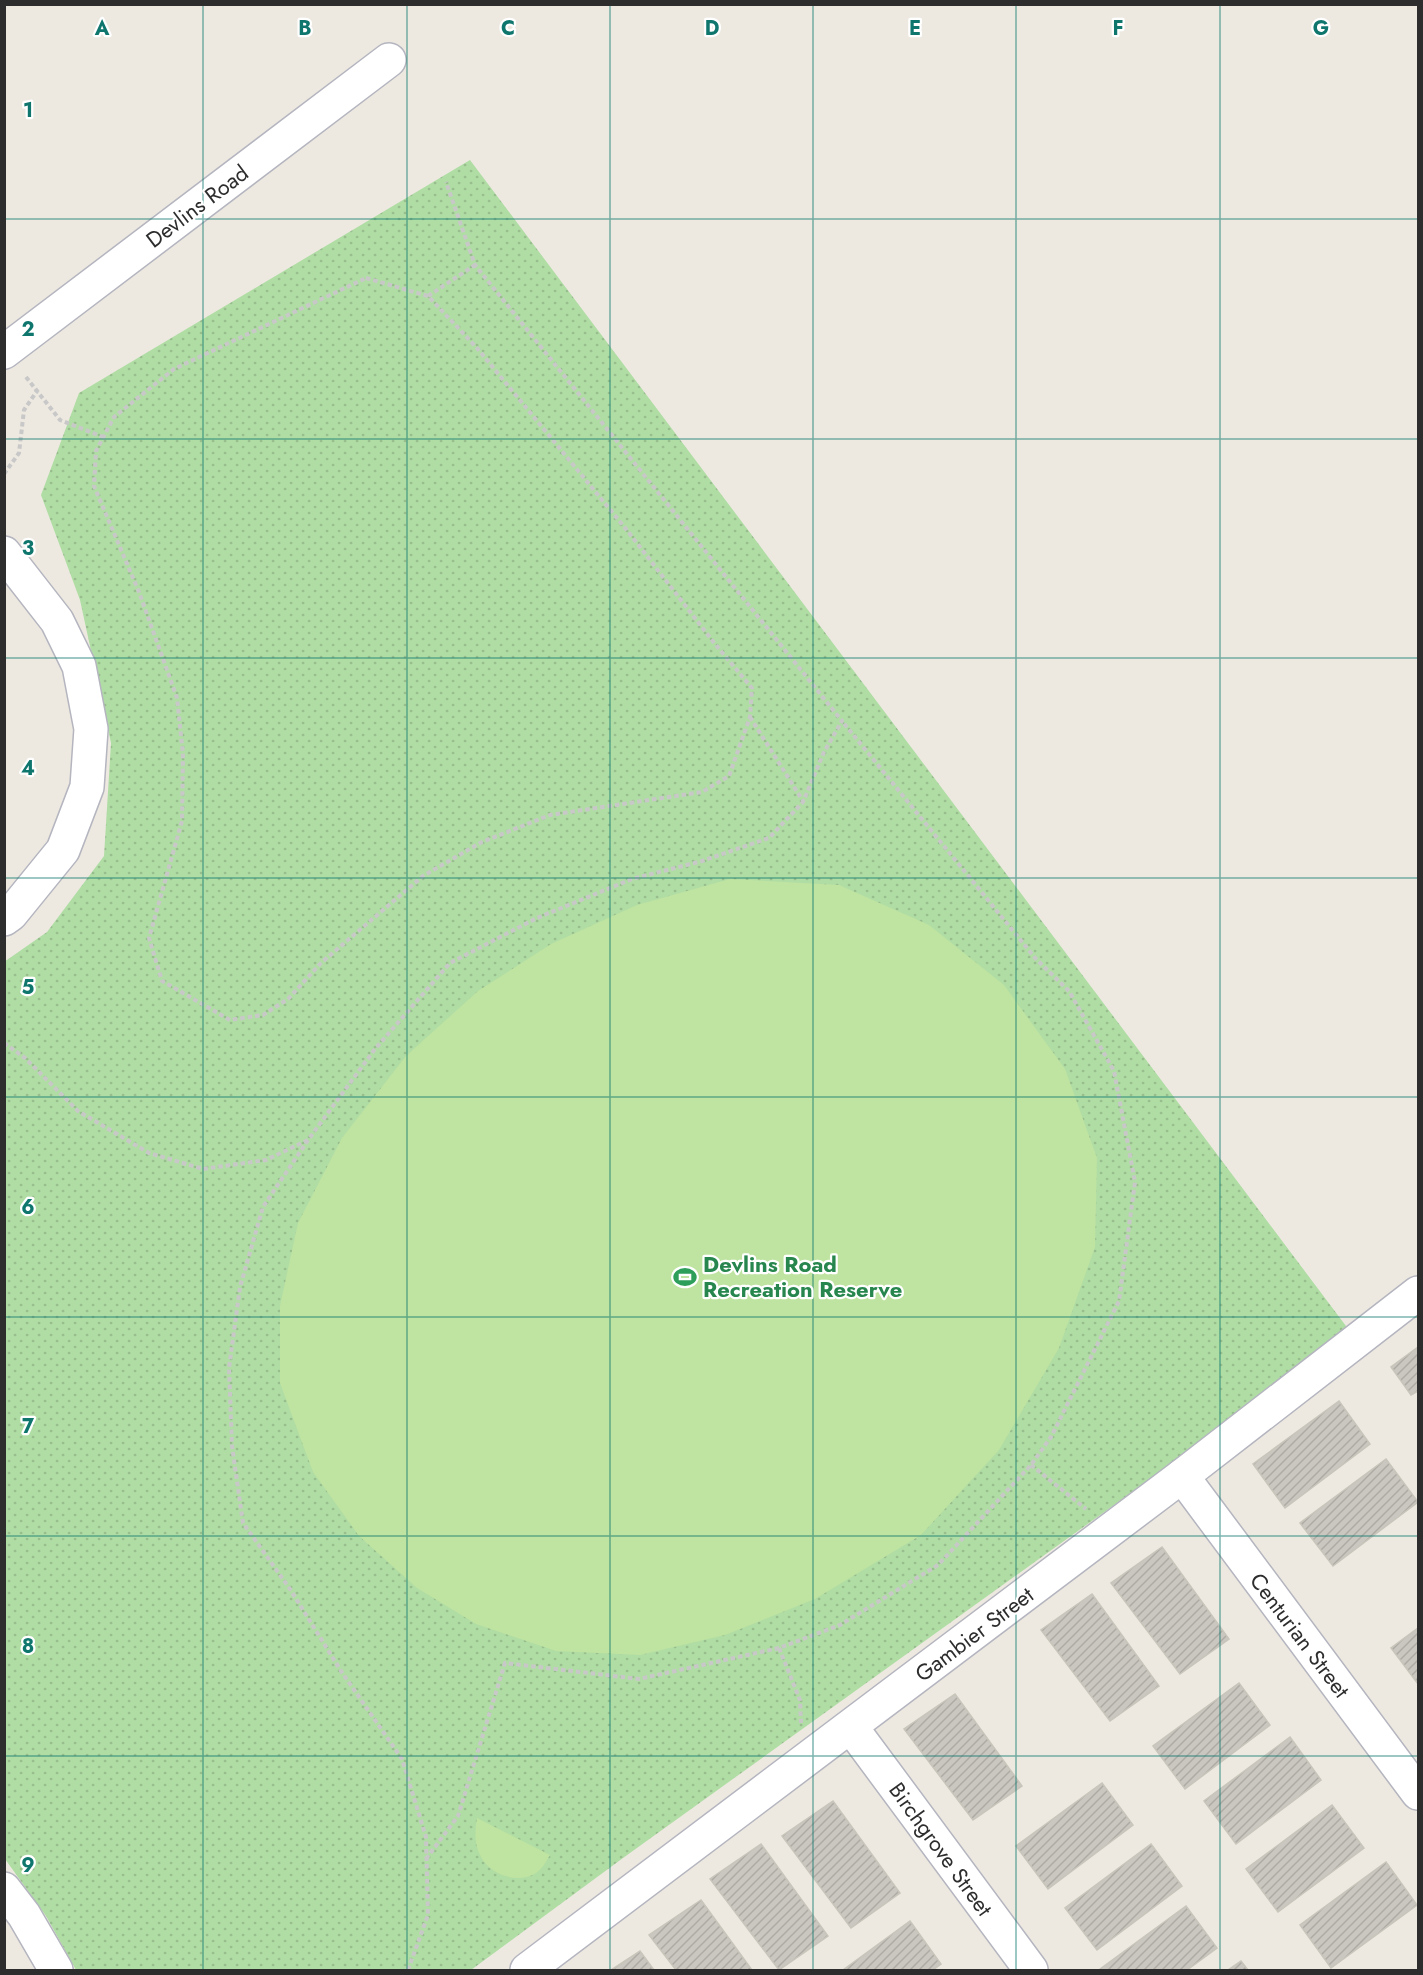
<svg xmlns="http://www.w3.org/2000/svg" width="1423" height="1975" font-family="Jost,sans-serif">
<defs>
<pattern id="park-dots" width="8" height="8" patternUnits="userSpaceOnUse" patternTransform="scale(1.5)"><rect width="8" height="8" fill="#b0dda4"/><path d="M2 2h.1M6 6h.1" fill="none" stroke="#98be8e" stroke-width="1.8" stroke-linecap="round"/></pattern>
<pattern id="building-hatch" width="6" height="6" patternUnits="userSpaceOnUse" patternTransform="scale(1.5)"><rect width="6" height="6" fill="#c9c7bf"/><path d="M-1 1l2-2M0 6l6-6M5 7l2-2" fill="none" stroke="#adaba4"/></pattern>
</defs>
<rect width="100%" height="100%" fill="#ede9e1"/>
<!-- park -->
<polygon fill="url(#park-dots)" points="470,160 1352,1334 623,1858 471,1970 76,1970 46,1916 5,1859 4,962 47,932 104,856 111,743 80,600 41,495 79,393"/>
<!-- pitch -->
<g fill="#bfe3a1">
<polygon points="730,879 839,885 929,925 1004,985 1065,1069 1097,1158 1095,1247 1059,1348 999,1450 921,1535 815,1599 725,1635 640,1655 556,1651 476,1624 417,1588 359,1536 313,1472 280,1383 280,1306 298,1223 342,1138 406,1056 478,991 551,944 637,905"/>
<path d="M477,1818l73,37c-4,7 -8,14 -14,18 -18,12 -48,1 -56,-18 -6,-11 -5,-25 -3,-37z"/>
</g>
<!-- building -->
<g fill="url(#building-hatch)" stroke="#c8c5bb" stroke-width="1.5">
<polygon points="1418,1347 1418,1391 1411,1395 1391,1367"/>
<polygon points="1339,1401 1370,1444 1285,1508 1253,1464"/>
<polygon points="1386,1459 1418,1502 1333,1566 1300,1523"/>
<polygon points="1162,1547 1229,1639 1180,1674 1111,1583"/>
<polygon points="1092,1594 1159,1686 1110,1721 1041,1630"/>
<polygon points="1418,1628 1418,1684 1391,1648"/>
<polygon points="1239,1683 1270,1725 1185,1789 1153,1746"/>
<polygon points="955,1694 1022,1786 973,1820 904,1729"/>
<polygon points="1290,1737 1321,1780 1236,1844 1204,1801"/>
<polygon points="1102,1783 1133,1825 1048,1889 1016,1846"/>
<polygon points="833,1801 900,1893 851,1928 782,1836"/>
<polygon points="1332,1805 1364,1848 1278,1912 1246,1869"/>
<polygon points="761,1844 828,1936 779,1970 710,1879"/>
<polygon points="1151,1844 1182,1886 1097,1950 1065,1908"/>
<polygon points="1386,1862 1417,1905 1331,1968 1300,1925"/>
<polygon points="701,1900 752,1970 676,1970 649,1935"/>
<polygon points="1186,1906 1217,1948 1187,1970 1101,1970 1100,1969"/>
<polygon points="910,1921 941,1964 933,1970 843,1970"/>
<polygon points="640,1951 654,1970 611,1970"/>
<polygon points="1241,1961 1248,1970 1228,1970"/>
</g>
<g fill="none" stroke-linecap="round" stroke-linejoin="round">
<!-- minor casing -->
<g stroke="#b4b5bf" stroke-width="36">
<g id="minor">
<polyline points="4,352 389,60"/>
<polyline points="4,553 57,621 79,666 91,729 87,787 63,850 11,914 4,919"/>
<polyline points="1182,1476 1418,1793"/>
<polyline points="851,1727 1031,1970"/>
<polyline points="527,1970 1182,1476 1418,1293"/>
</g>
</g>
<!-- tertiary casing -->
<g stroke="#b4b5bf" stroke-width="36">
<polyline id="tertiary" points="4,1889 24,1915 56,1970"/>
</g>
<!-- path -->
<g stroke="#c8c8c8" stroke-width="4" stroke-dasharray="4.5 3" stroke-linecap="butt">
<polygon points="366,278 428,296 477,348 626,529 715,644 752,688 750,717 729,776 702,792 550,815 482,842 423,876 321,963 288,999 263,1015 230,1020 162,981 149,938 182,821 183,754 177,698 139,592 94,486 96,451 114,417 174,369"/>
<polyline points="428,296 475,265"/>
<polyline points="26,377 60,420 103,437"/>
<polyline points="4,474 19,453 24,410 37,391"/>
<polyline points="750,717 803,801"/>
<polyline points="4,1043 25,1058 78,1111 149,1153 203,1169 266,1160 308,1140"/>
<polyline points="1031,1465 1086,1509"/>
<polyline points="779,1648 800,1700 801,1723"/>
<polyline points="426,1859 458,1816 505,1663 639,1679 779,1648 840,1625 938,1565 1031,1465 1051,1437 1119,1301 1135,1182 1114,1071 1069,991 1036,959 842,721"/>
<polyline points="408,1970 428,1915 426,1837 402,1759 341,1671 290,1589 243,1523 232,1446 229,1368 240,1287 263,1207 308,1140 375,1049 450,963 537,918 632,879 702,861 769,838 803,802 824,752 842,721 475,265 446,182"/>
</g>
<!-- minor -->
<use href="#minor" stroke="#fff" stroke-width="33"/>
<!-- tertiary -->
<use href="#tertiary" stroke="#fff" stroke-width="33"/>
</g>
<!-- grid -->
<path fill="none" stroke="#0f766e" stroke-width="1.5" stroke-opacity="0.55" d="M203,4v1966M407,4v1966M610,4v1966M813,4v1966M1016,4v1966M1220,4v1966M4,219h1414M4,439h1414M4,658h1414M4,878h1414M4,1097h1414M4,1317h1414M4,1536h1414M4,1756h1414"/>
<!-- icons -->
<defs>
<g id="stadium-bare" transform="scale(1.8)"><path d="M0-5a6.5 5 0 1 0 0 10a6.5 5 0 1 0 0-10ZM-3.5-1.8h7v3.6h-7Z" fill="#2e9e5b" stroke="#fff" stroke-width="2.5" paint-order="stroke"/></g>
</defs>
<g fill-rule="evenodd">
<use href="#stadium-bare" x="685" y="1277"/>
</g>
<g text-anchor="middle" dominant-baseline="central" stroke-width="4.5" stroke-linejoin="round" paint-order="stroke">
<!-- street labels -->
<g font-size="22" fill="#2d2d2d" stroke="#fff">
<text transform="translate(197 206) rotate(-37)">Devlins Road</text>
<text transform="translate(974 1634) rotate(-37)">Gambier Street</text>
<text transform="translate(1300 1635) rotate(53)">Centurian Street</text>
<text transform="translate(941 1849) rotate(54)">Birchgrove Street</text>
</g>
<!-- leisure labels -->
<g font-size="22" font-weight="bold" fill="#27864d" stroke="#fff" text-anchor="start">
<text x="703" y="1264">Devlins Road<tspan x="703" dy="25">Recreation Reserve</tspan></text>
</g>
</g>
<g font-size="20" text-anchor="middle" font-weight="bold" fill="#0f766e" stroke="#fff" stroke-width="4.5" stroke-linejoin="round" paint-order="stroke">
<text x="102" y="35">A</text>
<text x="305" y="35">B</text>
<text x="508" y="35">C</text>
<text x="712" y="35">D</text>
<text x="915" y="35">E</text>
<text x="1118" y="35">F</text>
<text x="1321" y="35">G</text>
<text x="28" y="117">1</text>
<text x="28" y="336">2</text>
<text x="28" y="555">3</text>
<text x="28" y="775">4</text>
<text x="28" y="994">5</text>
<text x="28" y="1214">6</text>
<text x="28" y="1433">7</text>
<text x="28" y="1653">8</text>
<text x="28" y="1872">9</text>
</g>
<!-- border -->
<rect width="1423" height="1975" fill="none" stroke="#2d2d2d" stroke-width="12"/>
</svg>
